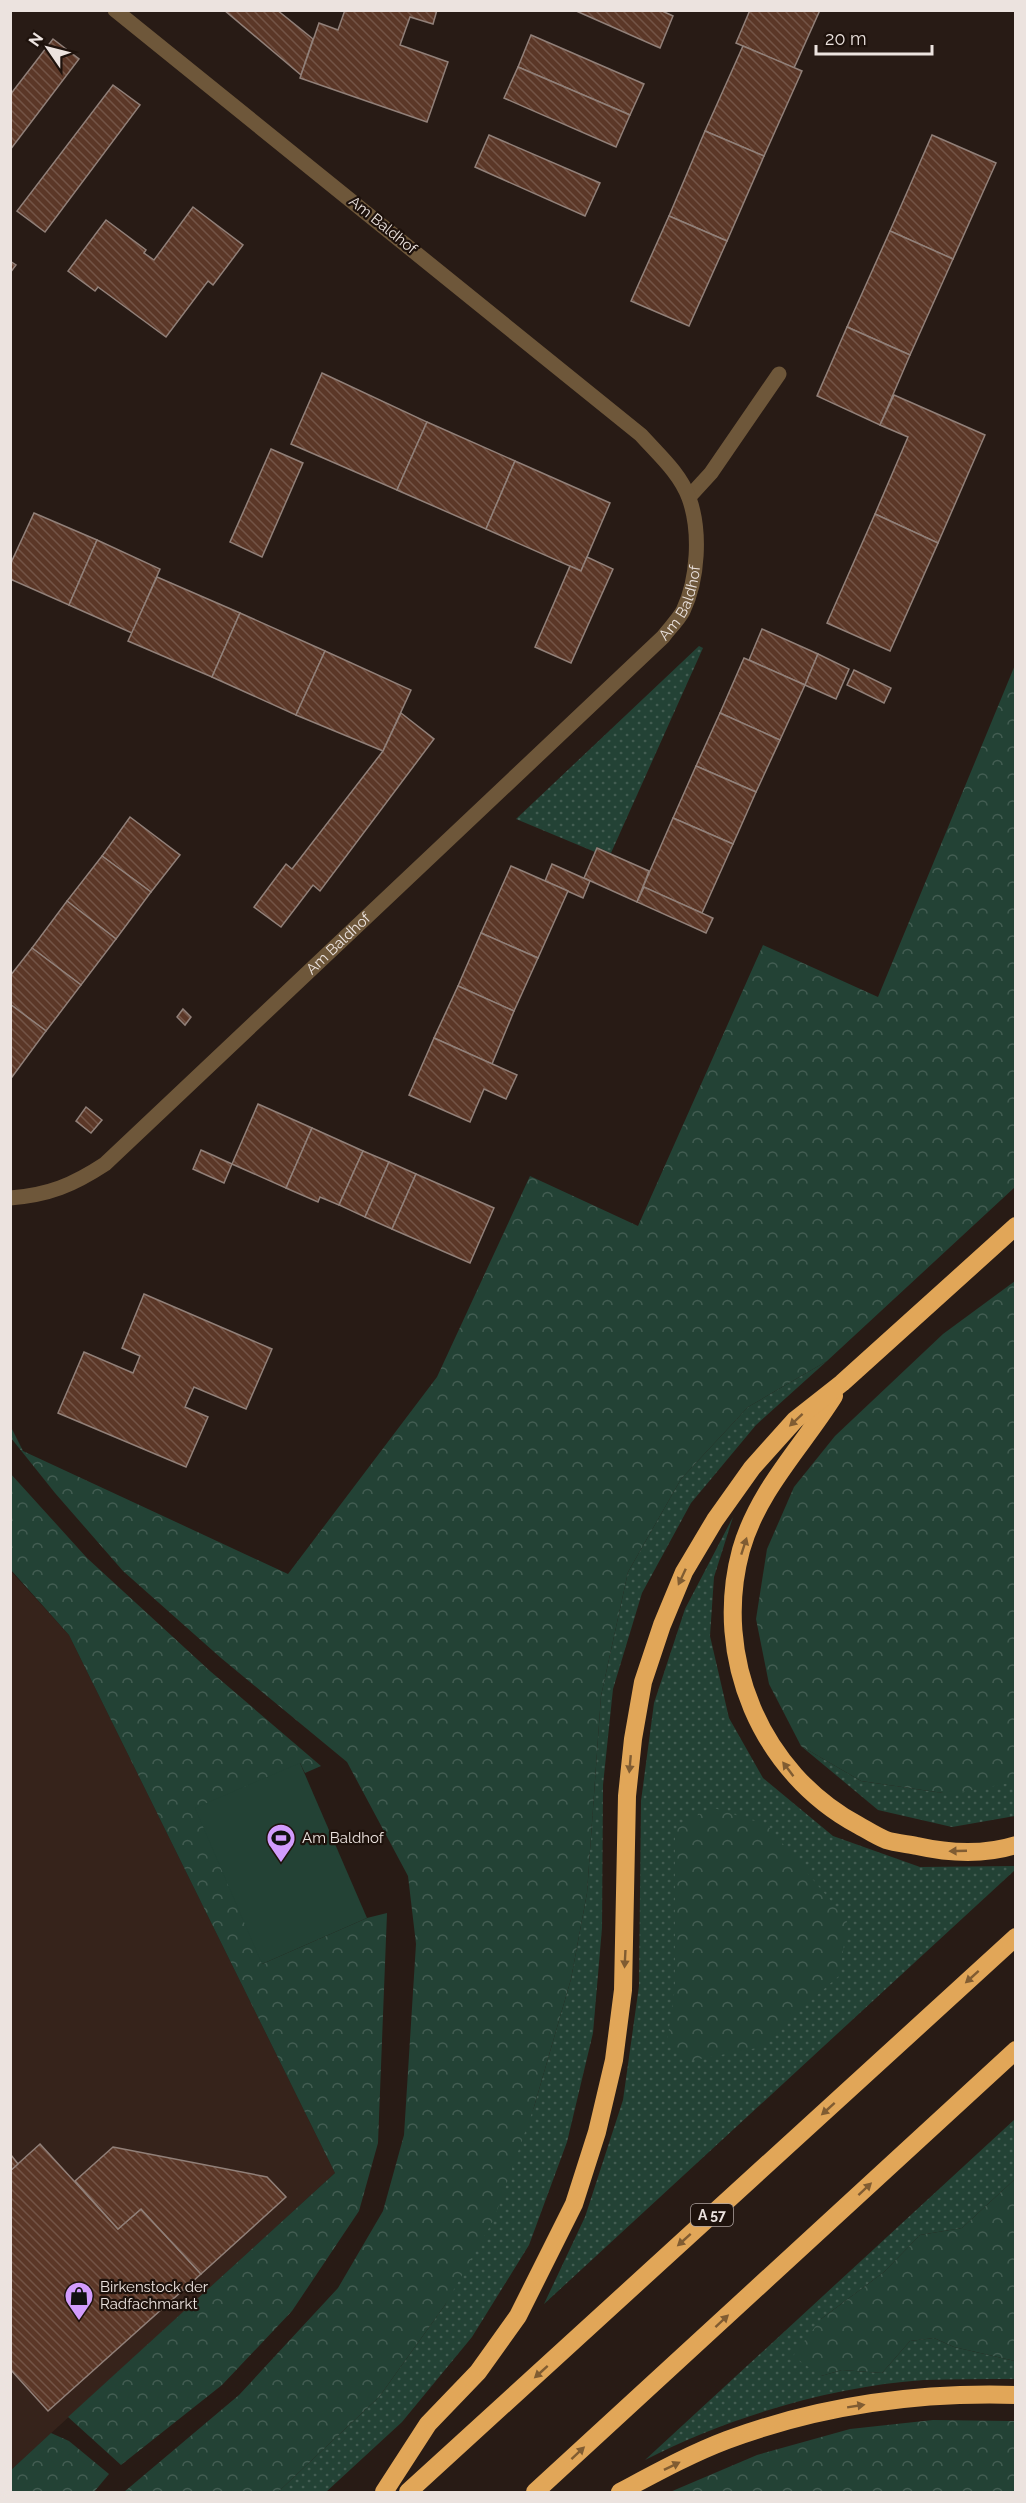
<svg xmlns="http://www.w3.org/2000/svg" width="1026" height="2503" font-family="Raleway,sans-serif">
<defs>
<pattern id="grass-dots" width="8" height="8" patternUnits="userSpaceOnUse" patternTransform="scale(1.5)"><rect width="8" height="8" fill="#234235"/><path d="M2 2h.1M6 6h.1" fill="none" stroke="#435d52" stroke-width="1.8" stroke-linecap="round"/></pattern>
<pattern id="forest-crowns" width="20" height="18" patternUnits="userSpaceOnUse" patternTransform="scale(1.5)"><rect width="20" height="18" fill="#234235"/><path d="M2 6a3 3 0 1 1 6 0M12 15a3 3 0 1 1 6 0" fill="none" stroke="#435d52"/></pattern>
<pattern id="building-back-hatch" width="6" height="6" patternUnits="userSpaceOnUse" patternTransform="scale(1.5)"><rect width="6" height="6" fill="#5b3727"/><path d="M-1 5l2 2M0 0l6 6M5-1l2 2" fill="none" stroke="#735446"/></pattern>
</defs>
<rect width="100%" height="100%" fill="#281b15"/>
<!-- built -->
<polygon fill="#36231b" points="10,1570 69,1635 335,2173 11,2470"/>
<!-- grass -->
<g fill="url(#grass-dots)">
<polygon points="699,646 703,648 611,853 597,847 595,852 516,819"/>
<polygon points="827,1361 756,1425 691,1503 642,1593 613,1689 603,1785 602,1928 593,2033 567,2142 529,2245 472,2337 402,2422 326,2492 278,2492 379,2397 445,2305 534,2107 571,1979 587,1893 601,1696 628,1572 681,1479 748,1407"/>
<polygon points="733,1517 714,1577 710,1636 729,1718 763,1778 833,1836 920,1867 1015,1866 1015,1870 544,2304 585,2217 623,2100 639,1986 641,1801 654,1703 685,1609"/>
<polygon points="801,1746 861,1781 943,1793 1015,1781 1015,1816 952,1827 878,1810"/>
<path d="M1015,2119v60l-53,49 -42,7 -36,37 -63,47v57l21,-6 40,3 28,-32 24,-3 20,9 61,14v18c-30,0 -61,0 -91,1 -92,6 -198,38 -279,80z"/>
</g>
<!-- forest -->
<g fill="url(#forest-crowns)">
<polygon points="1015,665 1015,1187 827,1361 748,1407 681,1479 628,1572 601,1696 587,1893 571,1979 534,2107 494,2219 445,2305 379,2397 278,2492 124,2492 239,2395 338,2288 383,2211 404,2135 416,1944 408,1876 347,1762 221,1658 123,1571 55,1493 11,1438 11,1427 23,1451 288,1574 437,1377 530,1176 638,1226 763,945 878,997"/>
<polygon points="1015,1281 1015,1782 950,1794 861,1781 801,1746 769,1684 756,1619 767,1549 794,1487 835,1436 943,1334"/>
<polygon points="10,1473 87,1558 210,1671 321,1766 305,1773 300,1763 262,1964 367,1918 387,1913 378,2143 359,2211 292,2311 222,2385 121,2465 68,2417 335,2173 69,1635 11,1570"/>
<polygon points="711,1807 767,1825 847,1920 840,1975 757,2048 689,2061 667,2042 675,1988 675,1830"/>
<polygon points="1015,2179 1015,2361 954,2347 934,2338 910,2341 882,2373 842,2370 821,2376 793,2356 821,2319 884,2272 920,2235 962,2228"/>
<polygon points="933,2420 1015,2421 1015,2492 670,2492 757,2455 850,2429"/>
<polygon points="51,2433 69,2441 109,2474 94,2492 11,2492 11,2470"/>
</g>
<!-- pitch -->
<polygon fill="#234235" points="300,1763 367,1918 262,1964 195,1808"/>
<!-- building -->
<g fill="url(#building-back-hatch)" stroke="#918079" stroke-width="1.5">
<polygon points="224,10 277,10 313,39 301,75"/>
<polygon points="345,10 437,10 433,24 410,17 400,45 448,62 427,122 300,78 319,23 338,30"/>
<polygon points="574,10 660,10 673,16 660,48"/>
<polygon points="750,10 820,10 794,68 736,43"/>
<polygon points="531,35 644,84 630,115 518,67"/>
<polygon points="53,39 79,59 10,150 10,95"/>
<polygon points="743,46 802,71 764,156 705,131"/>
<polygon points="518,67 630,115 616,147 504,98"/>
<polygon points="113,85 140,105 45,232 17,211"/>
<polygon points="705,131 764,156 727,241 669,216"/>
<polygon points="489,135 600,183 585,216 475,167"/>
<polygon points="932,135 996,163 953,259 890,231"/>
<polygon points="193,207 243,245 213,285 208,281 166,337 98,287 95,291 68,271 106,220 146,250 144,253 154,260"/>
<polygon points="669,216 727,241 689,326 631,301"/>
<polygon points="890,231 953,259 910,355 847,327"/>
<polygon points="10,261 16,265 10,273"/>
<polygon points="847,327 910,355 880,425 817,396"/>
<polygon points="322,373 427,422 397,490 291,444"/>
<polygon points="894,395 985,435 938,543 875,514 908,437 880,425"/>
<polygon points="427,422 515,461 486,529 397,490"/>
<polygon points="271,449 303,463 262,557 230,542"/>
<polygon points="515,461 610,503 581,571 486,529"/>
<polygon points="34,513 97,540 69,605 10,579 10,565"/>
<polygon points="875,514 938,543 890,651 827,623"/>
<polygon points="97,540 160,569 132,633 69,605"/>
<polygon points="587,557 613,569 571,663 535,647 570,566 581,571"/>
<polygon points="157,577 240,613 212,677 128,641"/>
<polygon points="240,613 325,651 296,715 212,677"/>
<polygon points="762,629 818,654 805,685 749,660"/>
<polygon points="325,651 411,690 383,751 296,715"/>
<polygon points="818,654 849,669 836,699 805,685"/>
<polygon points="744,658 805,685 780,740 720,713"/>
<polygon points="854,670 891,688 884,703 847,685"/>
<polygon points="401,713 434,739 320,891 313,885 281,927 254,907 286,864 292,869 383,751"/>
<polygon points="720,713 780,740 756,792 696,766"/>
<polygon points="696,766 756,792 733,844 673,818"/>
<polygon points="130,817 180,855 151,892 102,856"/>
<polygon points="673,818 733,844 702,913 643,887"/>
<polygon points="597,848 649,871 637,902 584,878"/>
<polygon points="102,856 151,892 116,939 67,901"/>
<polygon points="552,864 590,881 583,898 545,881"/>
<polygon points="511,866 568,891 538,958 481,933"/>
<polygon points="644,887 713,918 706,933 637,902"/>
<polygon points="67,901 116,939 81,985 32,948"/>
<polygon points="481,933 538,958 514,1011 458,986"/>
<polygon points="32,948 81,985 46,1031 10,1004 10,976"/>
<polygon points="458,986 514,1011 492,1064 434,1038"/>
<polygon points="10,1004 46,1031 12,1077 10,1076"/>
<polygon points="183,1009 191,1017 185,1025 177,1017"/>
<polygon points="434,1038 517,1075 506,1099 484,1089 470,1122 409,1095"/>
<polygon points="258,1104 312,1128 286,1188 232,1164"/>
<polygon points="86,1107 102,1120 91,1133 76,1121"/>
<polygon points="312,1128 363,1151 339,1205 320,1197 318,1202 286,1188"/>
<polygon points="201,1150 232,1164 224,1183 193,1169"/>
<polygon points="363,1151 389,1162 365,1217 339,1205"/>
<polygon points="389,1162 416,1174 392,1229 365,1217"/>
<polygon points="416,1174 494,1208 470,1263 392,1229"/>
<polygon points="144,1294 272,1349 246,1409 194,1387 185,1407 208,1417 186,1467 58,1413 84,1352 133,1373 140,1356 122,1348"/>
<polygon points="40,2144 118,2229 141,2209 201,2274 48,2411 10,2369 10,2171"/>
<polygon points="113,2147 267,2177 286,2197 201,2274 141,2209 118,2229 75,2181"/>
<polygon points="11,2155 18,2164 10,2171 10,2155"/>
</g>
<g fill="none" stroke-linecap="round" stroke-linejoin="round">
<!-- service -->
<polyline stroke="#6e573a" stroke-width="15" points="689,497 711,473 779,374"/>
<!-- minor -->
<path stroke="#6e573a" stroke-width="15" id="s1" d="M10,1198c39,-3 63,-13 95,-34l558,-527c6,-8 15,-17 20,-26 15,-31 18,-80 6,-113 -9,-25 -31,-44 -48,-63l-526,-425"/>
<!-- motorway -->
<g stroke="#e1a658" stroke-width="18">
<path d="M834,1396c-32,51 -76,94 -93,154 -29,107 20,223 117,275 9,5 18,11 28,15 9,3 21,4 31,6 31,7 67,9 99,-1"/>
<polyline points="384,2492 428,2424 478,2372 518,2316 574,2204 597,2132 614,2060 623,1990 627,1796 633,1739 643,1682 662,1625 684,1572 715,1520 752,1468 795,1420 842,1383 1016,1226"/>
<polyline points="408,2492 1016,1937"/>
<polyline points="535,2492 1016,2050"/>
<path d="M620,2492c34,-18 70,-38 107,-52 92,-34 190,-48 289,-45"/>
</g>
</g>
<!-- one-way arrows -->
<defs><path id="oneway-solid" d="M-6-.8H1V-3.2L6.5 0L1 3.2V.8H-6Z" transform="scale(1.5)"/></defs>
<g fill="#805c32">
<use href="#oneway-solid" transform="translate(796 1420) rotate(137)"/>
<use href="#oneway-solid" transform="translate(744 1546) rotate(-72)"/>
<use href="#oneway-solid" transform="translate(682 1577) rotate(115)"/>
<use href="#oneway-solid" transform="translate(630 1764) rotate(95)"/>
<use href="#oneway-solid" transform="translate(788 1769) rotate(-127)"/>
<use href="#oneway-solid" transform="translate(958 1851) rotate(178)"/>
<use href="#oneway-solid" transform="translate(625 1959) rotate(93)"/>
<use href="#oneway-solid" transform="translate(972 1977) rotate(138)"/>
<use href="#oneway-solid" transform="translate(828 2109) rotate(138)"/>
<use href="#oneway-solid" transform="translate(865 2189) rotate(-43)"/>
<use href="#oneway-solid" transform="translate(684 2240) rotate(138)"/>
<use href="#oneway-solid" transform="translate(722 2321) rotate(-43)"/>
<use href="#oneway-solid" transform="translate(541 2372) rotate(138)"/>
<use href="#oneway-solid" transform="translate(856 2406) rotate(-9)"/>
<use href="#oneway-solid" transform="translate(578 2453) rotate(-43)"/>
<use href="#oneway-solid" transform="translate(672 2466) rotate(-26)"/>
</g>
<!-- icons -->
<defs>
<g id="stadium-pin" transform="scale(1.5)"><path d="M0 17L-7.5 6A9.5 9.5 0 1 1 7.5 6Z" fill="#d29cfd" stroke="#1e120c"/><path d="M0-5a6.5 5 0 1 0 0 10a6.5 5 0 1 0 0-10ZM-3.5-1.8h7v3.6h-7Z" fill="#111"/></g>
<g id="shop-pin" transform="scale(1.5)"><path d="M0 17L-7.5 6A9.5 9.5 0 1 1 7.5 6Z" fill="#d29cfd" stroke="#1e120c"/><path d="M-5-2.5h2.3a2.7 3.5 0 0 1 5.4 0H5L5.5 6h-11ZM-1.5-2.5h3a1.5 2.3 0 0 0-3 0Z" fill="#111"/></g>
</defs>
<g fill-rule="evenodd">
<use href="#stadium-pin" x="281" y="1838"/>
<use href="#shop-pin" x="79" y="2296"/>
</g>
<g text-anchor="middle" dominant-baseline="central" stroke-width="4.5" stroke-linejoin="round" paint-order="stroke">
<!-- shield labels -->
<rect fill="#1e120c" stroke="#aea4a0" stroke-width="1.5" x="691" y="2204" width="42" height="22" rx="4.5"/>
<g font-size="14" font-weight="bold" fill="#ece3df">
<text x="712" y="2215">A 57</text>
</g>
<!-- street labels -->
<g font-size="15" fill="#ece3df" stroke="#1e120c">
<text transform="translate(383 225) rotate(39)">Am Baldhof</text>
<text stroke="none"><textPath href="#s1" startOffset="909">Am Baldhof</textPath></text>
<text stroke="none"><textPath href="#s1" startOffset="423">Am Baldhof</textPath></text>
</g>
<!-- poi labels -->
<g font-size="15" fill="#ece3df" stroke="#1e120c" text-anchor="start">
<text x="302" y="1838">Am Baldhof</text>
<text x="100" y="2287">Birkenstock der<tspan x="100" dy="17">Radfachmarkt</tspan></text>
</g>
</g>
<!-- border -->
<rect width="1026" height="2503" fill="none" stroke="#ece3df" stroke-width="24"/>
<!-- north arrow -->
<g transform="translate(48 48) rotate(305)" stroke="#1e120c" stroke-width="4.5" paint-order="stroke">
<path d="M0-4.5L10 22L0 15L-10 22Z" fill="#ece3df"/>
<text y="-9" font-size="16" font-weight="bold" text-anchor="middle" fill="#ece3df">N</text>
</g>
<!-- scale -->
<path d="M816 45v9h116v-9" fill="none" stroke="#ece3df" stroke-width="3"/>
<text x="825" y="45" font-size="18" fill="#ece3df" stroke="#1e120c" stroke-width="4.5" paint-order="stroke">20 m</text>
</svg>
